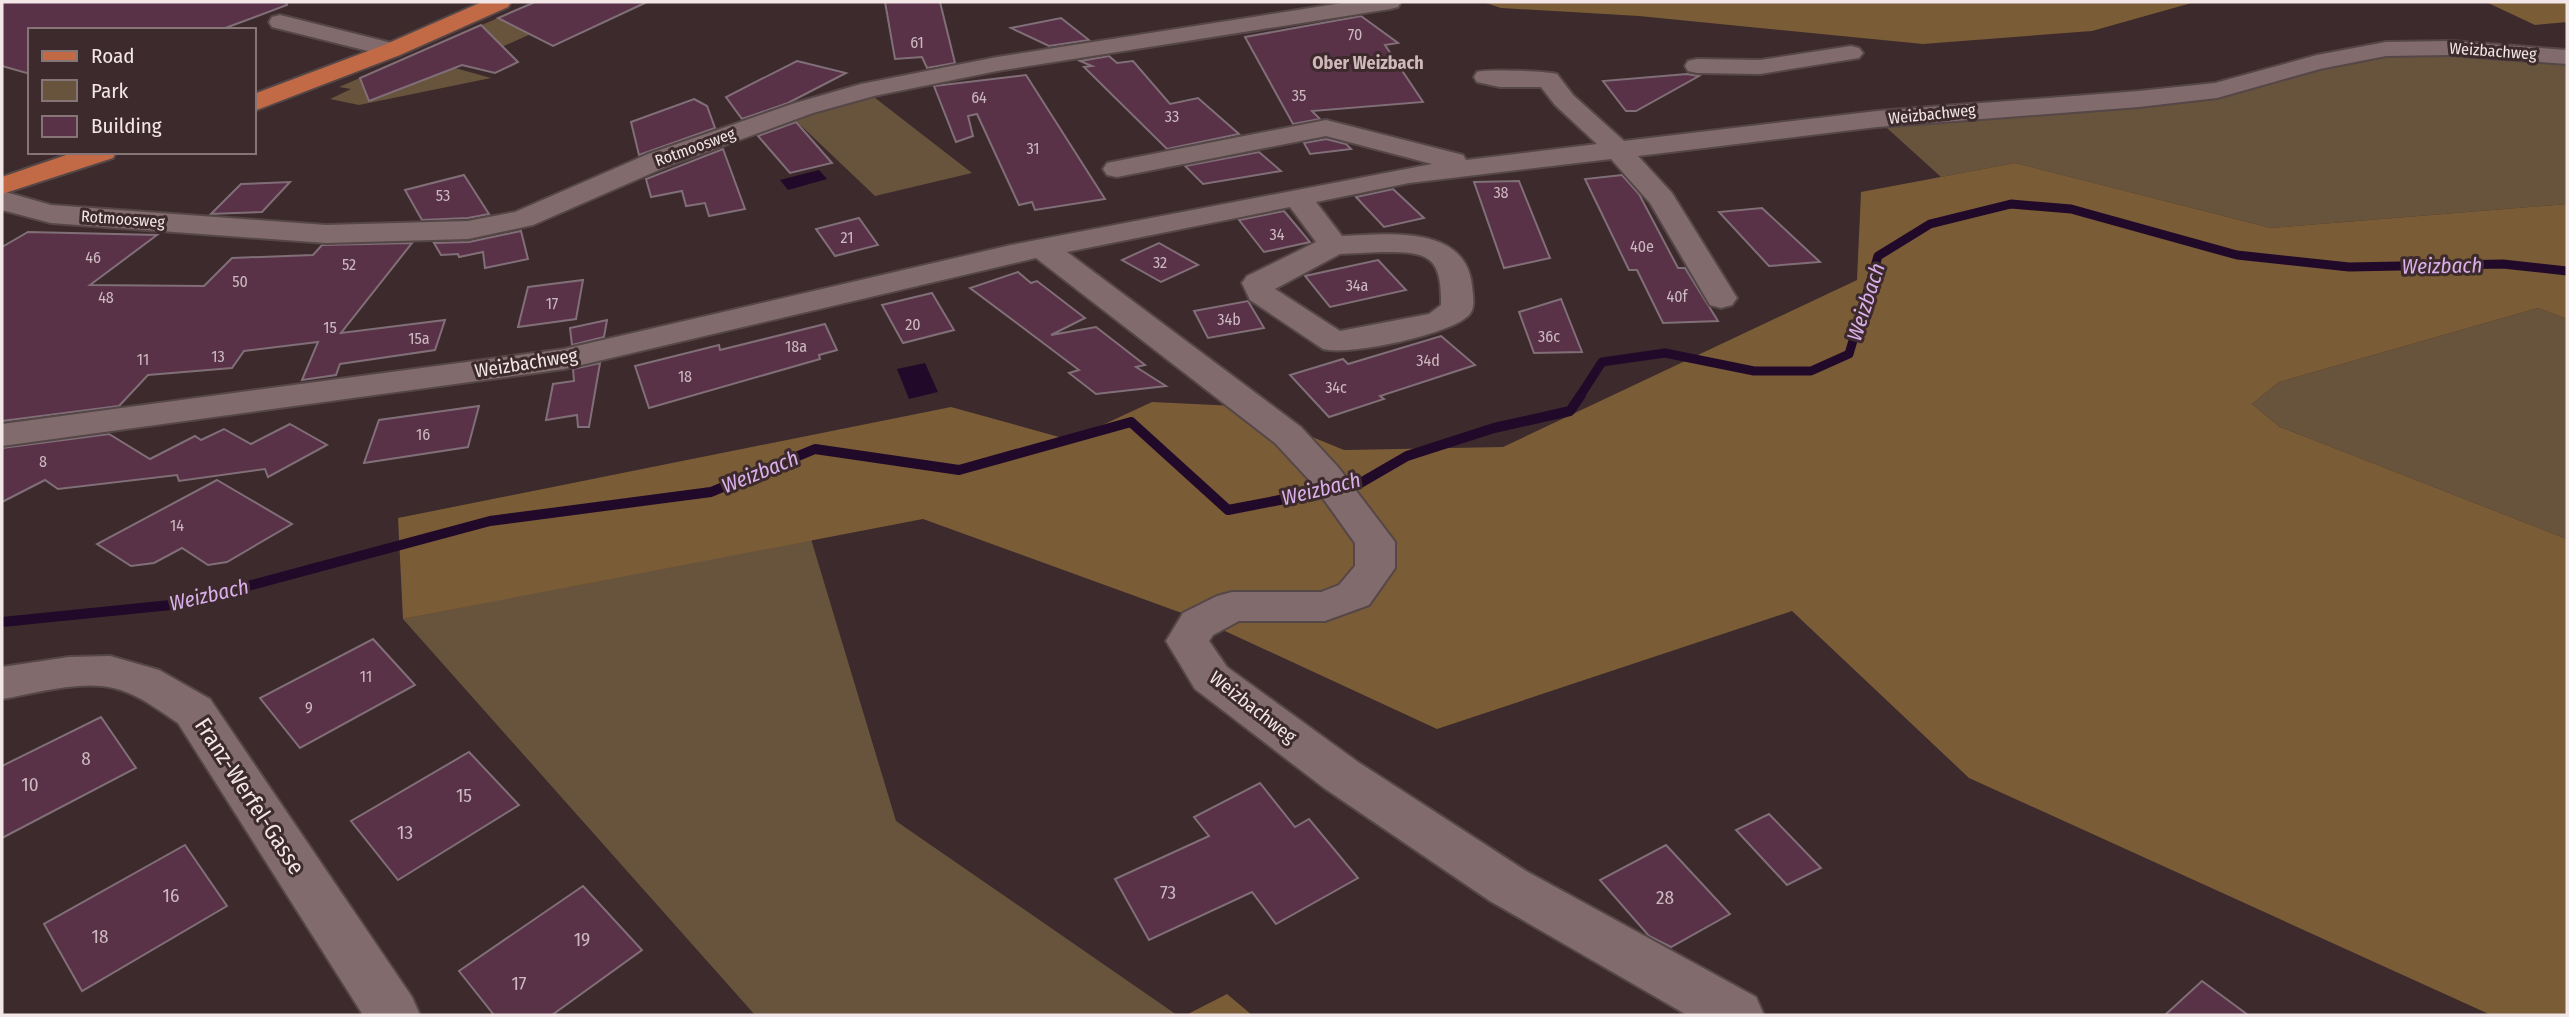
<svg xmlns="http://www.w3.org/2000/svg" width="2569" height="1017" font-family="'Fira Sans Condensed',sans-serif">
<rect width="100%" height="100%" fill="#3c2a2c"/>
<!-- green -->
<g fill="#68543c">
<polygon points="535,2 602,2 455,68 491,78 359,105 330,99 351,89 339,87"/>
<polygon points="2501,51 2567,57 2567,204 2271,228 2015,163 1941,177 1877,119 2217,90 2358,52"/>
<polygon points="870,94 972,173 875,196 792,117"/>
<polygon points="2538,308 2567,319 2567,539 2280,427 2252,404 2279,382"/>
<polygon points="811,539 896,821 1177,1015 755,1015 403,619"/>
</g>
<!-- forest -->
<g fill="#7a5c37">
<polygon points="1483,2 2195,2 2092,31 1923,44 1639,16 1501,8"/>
<polygon points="2486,2 2567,2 2567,22 2535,25"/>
<polygon points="2015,163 2271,228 2567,204 2567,319 2538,308 2279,382 2252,404 2280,427 2567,539 2567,1015 2491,1015 1969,778 1792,611 1437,729 1201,620 923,519 403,619 398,518 951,407 1070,440 1152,402 1236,406 1344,450 1503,447 1857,280 1861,192"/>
<polygon points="1227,994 1252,1015 1186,1015"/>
</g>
<!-- water -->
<g fill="#210a29">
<polygon points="819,170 827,179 788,190 780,180"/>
<polygon points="925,363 938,392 909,399 897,369"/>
</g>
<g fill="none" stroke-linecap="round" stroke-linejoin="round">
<!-- stream-far1 -->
<polyline stroke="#210a29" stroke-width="9" points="1580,396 1602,362 1665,353 1754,371 1811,371 1849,354 1878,256 1930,224 2011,204 2071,209 2237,255 2349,267 2503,264 2567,271"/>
<!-- stream -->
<polyline stroke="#210a29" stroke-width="10" points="2,622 181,604 490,521 711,492 815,449 959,470 1131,422 1228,510 1357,485 1407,456 1494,428 1570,411 1581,395"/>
</g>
<!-- building -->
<g fill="#593248" stroke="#816f78" stroke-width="2">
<polygon points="2,2 286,2 287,5 220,30 30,30 30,74 2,66"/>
<polygon points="535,2 647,2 553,46 498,18"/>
<polygon points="885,2 940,2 955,63 927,68 922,57 895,59"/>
<polygon points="1361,16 1398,43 1385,45 1423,102 1312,111 1320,119 1293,124 1245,37"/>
<polygon points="1061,18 1089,40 1049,46 1011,28"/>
<polygon points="481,25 518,62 495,73 462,65 369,101 360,78"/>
<polygon points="1109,56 1117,63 1133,61 1170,104 1198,98 1239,134 1167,149 1084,67 1092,66 1080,61"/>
<polygon points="797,61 846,73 788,103 742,119 726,97"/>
<polygon points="1687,74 1699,76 1636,111 1626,111 1603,81"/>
<polygon points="1026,75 1105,199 1035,210 1032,202 1019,205 977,114 968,116 973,136 956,142 934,86"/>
<polygon points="694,99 707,106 715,128 639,155 631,122"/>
<polygon points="796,122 832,163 790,173 758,136"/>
<polygon points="1326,139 1346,144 1351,149 1310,154 1304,143"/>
<polygon points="723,149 745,209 709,216 705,203 686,206 682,191 651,197 646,179"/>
<polygon points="1259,152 1281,171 1203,184 1185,166"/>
<polygon points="464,175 489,214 468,218 422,220 405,190"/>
<polygon points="1622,175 1639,194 1678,268 1685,268 1718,321 1663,323 1637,270 1629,270 1585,179"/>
<polygon points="1519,181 1550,258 1504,268 1474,182"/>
<polygon points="290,182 262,212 211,214 241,184"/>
<polygon points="1393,189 1424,218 1384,227 1356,197"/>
<polygon points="1762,208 1820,262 1769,266 1719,212"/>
<polygon points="1284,211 1310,242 1264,252 1239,220"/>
<polygon points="859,218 878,245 835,256 816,229"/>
<polygon points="521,231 528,259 485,268 483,252 459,257 458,254 441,255 434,243 469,242"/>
<polygon points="28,232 157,235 90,285 204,286 232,258 313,255 322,245 412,243 341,333 445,320 435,350 340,364 336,375 302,380 318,342 244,351 232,368 148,375 119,406 2,421 2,247"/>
<polygon points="1159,243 1198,265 1161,282 1122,260"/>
<polygon points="1378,260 1406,290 1330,307 1305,276"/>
<polygon points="1018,272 1031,283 1037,281 1085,318 1051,335 1096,327 1145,365 1136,367 1166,386 1096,394 1069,373 1079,370 970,288"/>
<polygon points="583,280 576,319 518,327 528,287"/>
<polygon points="932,293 954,330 903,343 882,305"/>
<polygon points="1561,299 1582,352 1534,353 1519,312"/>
<polygon points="1248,301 1264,328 1208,338 1194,311"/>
<polygon points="607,320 604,337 572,345 570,328"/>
<polygon points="825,324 837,350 819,355 820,359 649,408 635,366 719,345 720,350"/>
<polygon points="1441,336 1475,365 1380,396 1384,399 1329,417 1290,375 1343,359 1348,364"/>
<polygon points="600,363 589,427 578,427 577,415 546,420 553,384 574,381 573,369"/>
<polygon points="479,406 468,447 364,463 379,420"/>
<polygon points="290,424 327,445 268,477 265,469 179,481 177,475 58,489 45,480 2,502 2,448 109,434 150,459 195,436 201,440 224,429 251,444"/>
<polygon points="217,480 292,524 227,562 208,565 182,548 154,563 131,566 97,544"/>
<polygon points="373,639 415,685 300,748 260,698"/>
<polygon points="101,717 136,768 2,838 2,766"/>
<polygon points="469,752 519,805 398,880 351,821"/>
<polygon points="1260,783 1295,827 1309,819 1358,878 1276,924 1252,892 1149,940 1115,879 1209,836 1194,817"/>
<polygon points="1769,814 1821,868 1787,885 1736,830"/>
<polygon points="185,845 227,906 82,991 44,924"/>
<polygon points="1666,845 1730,914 1671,947 1649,936 1600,880"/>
<polygon points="583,886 642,950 552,1015 494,1015 459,971"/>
<polygon points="2202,981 2248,1015 2165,1015"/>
</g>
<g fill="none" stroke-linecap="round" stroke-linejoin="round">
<!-- minor casing -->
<g stroke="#554647" stroke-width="4">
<g id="minor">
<polygon points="1349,2 1401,2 1398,7 1390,9 997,71 874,96 813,113 668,166 533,225 468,239 326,243 51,223 2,210 2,191 51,205 326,225 468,221 515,212 648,154 795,103 861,84 997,57"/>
<polygon points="280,15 400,45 404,50 400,55 392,57 272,27 269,22 272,17"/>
<path d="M2451,41l116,9v14l-116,-9 -65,1 -66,13 -103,29 -78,9 -262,20 -239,29 34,37 65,105 -5,7 -11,3 -11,-3 -60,-102 -39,-44 -202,24 -93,19 26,34c45,-2 124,-12 130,50 1,10 4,23 -4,30 -20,19 -119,40 -145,33l-73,-49 -8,-17 5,-7 69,-34 -26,-35 -223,45 234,175 37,40 57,75v26l-26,37 -44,16h-86l-26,14 -4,6 18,26 131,95 168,109 230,126 8,18h-77l-197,-114 -166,-113 -129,-99 -29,-48 17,-28 34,-17 15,-4h89l18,-7 16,-19v-23l-43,-60 -37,-40 -239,-185 -472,111 -562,77v-22l562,-75 447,-104 421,-81 -106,-28 -209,41 -10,-2 -4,-6 4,-6 10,-2 209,-41 137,35 3,5 131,-16 -42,-39 -14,-18h-41l-23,-5 -3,-5 3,-5c10,-3 69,-1 80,2l16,21 51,46 253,-30 262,-20 76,-8 102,-28 69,-13zM1381,252c46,0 61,2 60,53l-12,9 -89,17 -65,-42 65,-35z"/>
<polygon points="1851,46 1859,48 1863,53 1859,58 1760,74 1697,73 1688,71 1685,66 1688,61 1697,59 1760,60"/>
<path d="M110,656l49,14 51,29 202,298 8,18h-57l-185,-292c-18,-12 -36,-26 -57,-33 -36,-12 -83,3 -119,9v-32l67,-10z"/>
</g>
</g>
<!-- major casing -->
<g stroke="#554647" stroke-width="4">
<g id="major">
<polygon points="482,2 511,2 508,7 400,55 254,111 254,94 384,45"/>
<polygon points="75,152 116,152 113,158 2,194 2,177"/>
</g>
</g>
<!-- minor -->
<use href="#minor" fill="#816b6d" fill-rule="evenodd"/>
<!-- major -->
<use href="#major" fill="#c16a45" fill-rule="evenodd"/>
</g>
<g text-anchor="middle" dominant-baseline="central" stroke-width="6" stroke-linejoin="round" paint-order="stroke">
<!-- number labels -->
<g font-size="16" fill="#ccb9bf">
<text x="1355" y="34">70</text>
<text x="917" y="42">61</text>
<text x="1299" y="95">35</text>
<text x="979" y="97">64</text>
<text x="1172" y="116">33</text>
<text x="1033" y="148">31</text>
<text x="1501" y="192">38</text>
<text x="443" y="195">53</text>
<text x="1277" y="234">34</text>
<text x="847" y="237">21</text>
<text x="1642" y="246">40e</text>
<text x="93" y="257">46</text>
<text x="1160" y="262">32</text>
<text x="349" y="264">52</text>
<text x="240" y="281">50</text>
<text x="1357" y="285">34a</text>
<text x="1677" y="296">40f</text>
<text x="106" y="297">48</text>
<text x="552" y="303">17</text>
<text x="1229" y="319">34b</text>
<text x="913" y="324">20</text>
<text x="330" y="327">15</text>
<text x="1549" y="336">36c</text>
<text x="419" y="338">15a</text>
<text x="796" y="346">18a</text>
<text x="218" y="356">13</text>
<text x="143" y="359">11</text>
<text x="1428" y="360">34d</text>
<text x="685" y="376">18</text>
<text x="1336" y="387">34c</text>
<text x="423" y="434">16</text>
<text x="43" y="461">8</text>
<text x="177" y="525">14</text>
<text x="366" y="676">11</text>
<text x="309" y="707">9</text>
</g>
<!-- far-street labels -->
<g font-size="16" fill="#f2e6e7" stroke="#3c2a2c">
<text transform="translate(2493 51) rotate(4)">Weizbachweg</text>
<text transform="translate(1932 114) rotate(-6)">Weizbachweg</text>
<text transform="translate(695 147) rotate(-20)">Rotmoosweg</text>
<text transform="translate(123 219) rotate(4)">Rotmoosweg</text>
</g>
<!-- far-neighbourhood labels -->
<g font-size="18" font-weight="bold" fill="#cfb8b9" stroke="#3c2a2c">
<text x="1368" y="63">Ober Weizbach</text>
</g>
<!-- street labels -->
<g font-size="19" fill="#f2e6e7" stroke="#3c2a2c">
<text transform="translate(526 363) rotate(-9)">Weizbachweg</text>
<text transform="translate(1253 707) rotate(38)">Weizbachweg</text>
</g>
<!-- near-number labels -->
<g font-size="19" fill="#ccb9bf">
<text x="86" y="758">8</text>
<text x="30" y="784">10</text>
<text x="464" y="795">15</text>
<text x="405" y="832">13</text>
<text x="1168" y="892">73</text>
<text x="171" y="895">16</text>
<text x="1665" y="897">28</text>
<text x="100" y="936">18</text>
<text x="582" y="939">19</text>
<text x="519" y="983">17</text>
</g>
<!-- water labels -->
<g font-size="21" font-style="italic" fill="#daafeb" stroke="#3c2a2c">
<text transform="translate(2442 266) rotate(-1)">Weizbach</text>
<text transform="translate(1866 302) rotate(-72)">Weizbach</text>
<text transform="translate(760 472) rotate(-22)">Weizbach</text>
<text transform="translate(1321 489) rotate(-14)">Weizbach</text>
<text transform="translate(209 595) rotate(-13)">Weizbach</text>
</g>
<!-- near-street labels -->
<g font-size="23" fill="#f2e6e7" stroke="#3c2a2c">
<text transform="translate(250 796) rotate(57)">Franz-Werfel-Gasse</text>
</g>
</g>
<!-- border -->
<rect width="2569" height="1017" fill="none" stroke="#f2e6e7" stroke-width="7"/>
<!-- legend -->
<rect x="28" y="28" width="228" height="126" fill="#3c2a2c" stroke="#857577" stroke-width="2"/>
<rect x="42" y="51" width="35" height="10" fill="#c16a45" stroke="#857577" stroke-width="2"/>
<text x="91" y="63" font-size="21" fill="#f2e6e7">Road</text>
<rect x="42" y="80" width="35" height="21" fill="#68543c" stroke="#857577" stroke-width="2"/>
<text x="91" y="98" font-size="21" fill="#f2e6e7">Park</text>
<rect x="42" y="116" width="35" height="21" fill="#593248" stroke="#857577" stroke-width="2"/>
<text x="91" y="133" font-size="21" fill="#f2e6e7">Building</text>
</svg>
